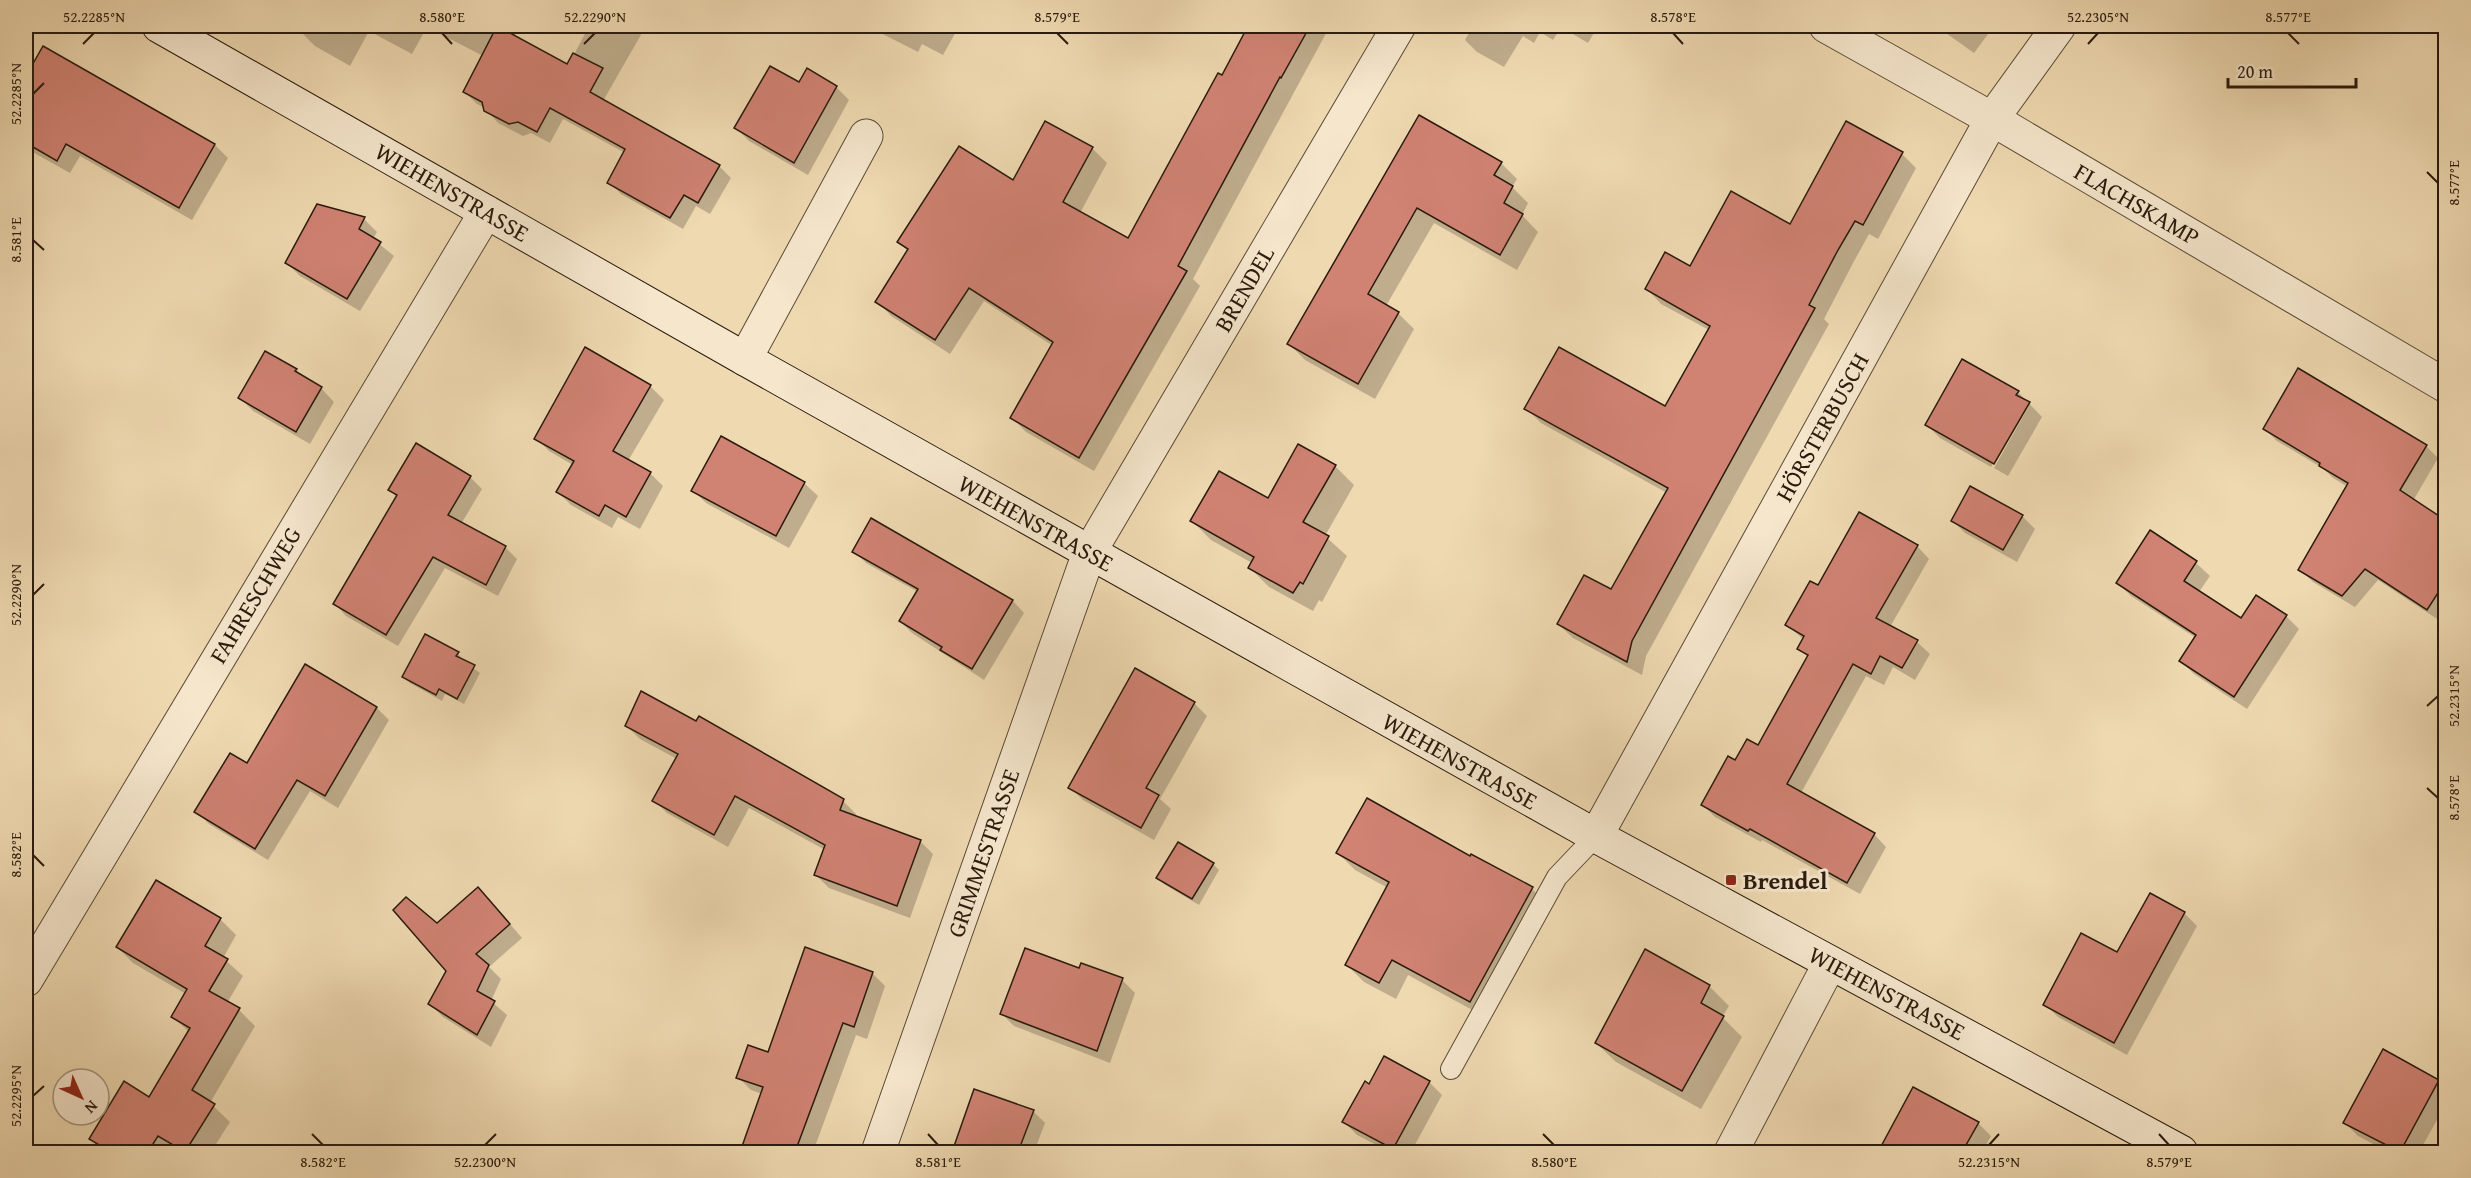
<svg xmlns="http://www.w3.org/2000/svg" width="2471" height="1178" font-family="'Gentium Book Plus',serif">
<rect width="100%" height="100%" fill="#efd9b1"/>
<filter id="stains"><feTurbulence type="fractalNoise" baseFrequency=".00333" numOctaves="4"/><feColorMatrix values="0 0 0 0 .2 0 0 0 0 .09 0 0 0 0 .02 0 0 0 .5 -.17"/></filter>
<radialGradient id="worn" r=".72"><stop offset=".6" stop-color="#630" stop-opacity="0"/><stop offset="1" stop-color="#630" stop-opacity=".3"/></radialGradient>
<!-- shadow -->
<g fill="#0003">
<polygon points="308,26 512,26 517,31 514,37 568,66 589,26 646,26 603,101 719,166 731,178 710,214 696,206 683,229 621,194 609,182 625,153 563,119 550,143 531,133 523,136 498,123 485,108 477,104 465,92 483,56 427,27 412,54 369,31 350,66 315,46 303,34"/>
<polygon points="867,26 955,26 958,28 943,55 922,44 918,52"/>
<polygon points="1250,26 1330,26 1193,279 1200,286 1094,471 1026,432 1012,418 1053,346 984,301 950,354 891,316 877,301 908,251 899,242 1014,182 1046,123 1092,148 1107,163 1080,213 1129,240"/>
<polygon points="1473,26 1598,26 1588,43 1561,27 1553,40 1540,32 1534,43 1523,36 1504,67 1477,52 1465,40"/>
<polygon points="1936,26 1994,26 1974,53"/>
<polygon points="43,48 215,145 228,158 192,220 80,156 70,173 29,150 26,156 26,79"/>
<polygon points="800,84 836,87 849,100 808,175 749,141 736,128"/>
<polygon points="1420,117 1501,163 1517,179 1512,187 1528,203 1522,215 1538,232 1517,270 1434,223 1386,306 1398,313 1414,329 1375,399 1305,360 1289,344"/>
<polygon points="1902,154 1916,168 1878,239 1869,234 1852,265 1824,319 1829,324 1646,656 1642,675 1573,638 1558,624 1612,591 1667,493 1541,423 1526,408 1665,408 1709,330 1661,304 1647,289 1791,226"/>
<polygon points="364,219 377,232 373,239 394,256 360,311 300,276 287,263"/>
<polygon points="585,349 651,387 664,400 628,461 650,473 663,486 640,529 618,517 612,528 571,505 558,492 573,465 549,451 536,438"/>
<polygon points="1962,361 2018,392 2042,417 2008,476 1994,468 2029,406 2027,404 1991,467 1940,438 1927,425"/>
<polygon points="296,370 305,379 321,388 334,402 310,444 253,411 240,398"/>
<polygon points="2265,429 2426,446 2438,458 2413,501 2446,522 2446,612 2440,621 2378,580 2355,607 2313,582 2300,570 2348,487 2333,478 2324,469 2277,441"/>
<polygon points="722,438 804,483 818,496 789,548 706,503 693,490"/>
<polygon points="1335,466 1354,485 1325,536 1347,556 1322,602 1319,600 1313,611 1269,587 1250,568 1252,563 1211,540 1192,521 1268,500"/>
<polygon points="470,477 482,489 461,524 505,547 517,559 498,596 445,568 398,646 346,616 335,604 397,497 390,490"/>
<polygon points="1971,488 2022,516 2035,529 2017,562 1965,533 1952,520"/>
<polygon points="872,520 1013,601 1024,613 984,680 912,633 900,621 918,592 866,563 854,551"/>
<polygon points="2151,532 2196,563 2210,576 2199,592 2242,620 2257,597 2286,616 2299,629 2247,709 2194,674 2181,661 2196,638 2131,596 2118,583"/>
<polygon points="1917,546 1929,559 1890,627 1917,642 1930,654 1915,680 1893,667 1884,685 1866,676 1801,793 1874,834 1886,847 1860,894 1762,840 1761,842 1715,817 1703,805 1736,762 1758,747 1808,657 1799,649 1804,640 1787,625 1818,587"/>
<polygon points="426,636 458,653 463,661 480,673 464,704 445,694 442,701 410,683 404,677"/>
<polygon points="1194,703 1207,716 1160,799 1171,809 1154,840 1083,800 1070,787"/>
<polygon points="377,708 389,720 338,808 310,791 268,860 209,824 196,811 247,765"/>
<polygon points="627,726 843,801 856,814 855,817 920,841 933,854 910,918 829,888 816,875 825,850 749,808 728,847 667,813 654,800 677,759 640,739"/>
<polygon points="1338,853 1470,858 1532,889 1548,905 1487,1018 1408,975 1396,999 1364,982 1347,965 1388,888 1355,870"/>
<polygon points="1213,864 1219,870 1199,905 1164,884 1158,878"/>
<polygon points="491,902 522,938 489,967 501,979 491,1001 507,1015 491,1047 443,1017 430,1004 448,970 437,925"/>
<polygon points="2184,913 2197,926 2127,1055 2058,1017 2045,1004"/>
<polygon points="220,919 236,935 223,958 243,976 227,1003 239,1010 255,1026 210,1103 230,1122 211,1152 105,1152 91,1139 149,1099 189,1032 173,1017 186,994 133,963 117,947"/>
<polygon points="1646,951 1710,987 1729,1006 1722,1017 1742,1037 1701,1109 1616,1062 1596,1043"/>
<polygon points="872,973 885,986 867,1039 856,1035 813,1152 741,1152 762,1094 751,1090 738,1077"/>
<polygon points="1122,980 1135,993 1110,1063 1014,1026 1001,1013"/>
<polygon points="2438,1081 2446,1089 2446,1104 2419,1152 2388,1152 2358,1136 2345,1123"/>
<polygon points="1429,1082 1442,1095 1411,1152 1390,1152 1357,1135 1344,1122 1370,1086"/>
<polygon points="1914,1089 1978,1123 1991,1136 1982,1152 1880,1152"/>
<polygon points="975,1091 1033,1111 1045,1123 1034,1152 954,1152"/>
</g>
<!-- building -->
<g fill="#d08273" stroke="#291a0c" stroke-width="1.5">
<polygon points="497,26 567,64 573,53 603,68 590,92 720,165 698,203 684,195 670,218 607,183 625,149 550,108 537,132 518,122 509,124 484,111 482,102 463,92"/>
<polygon points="1248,26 1310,26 1281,78 1280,77 1178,266 1187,271 1079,458 1010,418 1053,342 969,288 935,340 875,302 908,249 897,242 959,146 1013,180 1045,121 1093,147 1063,202 1128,238 1218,73 1222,75"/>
<polygon points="43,46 215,144 179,208 66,144 57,161 26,143 26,76"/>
<polygon points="770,66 799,82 807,68 837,86 794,163 734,128"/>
<polygon points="1419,115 1502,162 1494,175 1513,186 1504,203 1523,214 1500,255 1417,208 1368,294 1399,312 1358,384 1287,344"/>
<polygon points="1846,121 1903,152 1863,225 1855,221 1838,250 1809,305 1815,308 1632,641 1627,662 1557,624 1584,575 1611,589 1668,488 1524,409 1559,347 1665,406 1710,326 1645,289 1665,252 1690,266 1731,191 1790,224"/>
<polygon points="317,204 365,217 359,229 381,242 347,299 285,263"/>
<polygon points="585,347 651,385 613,451 651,472 626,517 605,505 599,516 556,492 574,461 534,439"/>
<polygon points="265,351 297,369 295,371 322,387 296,432 238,398"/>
<polygon points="1962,359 2019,391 2016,395 2030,402 1994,464 1925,425"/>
<polygon points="2298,368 2427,445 2400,490 2445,520 2445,582 2427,610 2365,569 2342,596 2298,570 2348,483 2319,466 2320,463 2263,429"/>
<polygon points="721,436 805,482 776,536 691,491"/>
<polygon points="416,443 471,476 448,515 506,546 486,585 433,557 386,635 333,604 397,495 388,490"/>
<polygon points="1298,444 1336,465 1303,522 1329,536 1303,584 1300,582 1293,593 1248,568 1254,557 1190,521 1219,471 1268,498"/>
<polygon points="1970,486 2023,515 2003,550 1951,521"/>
<polygon points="1859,512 1918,545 1876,618 1918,640 1902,668 1880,656 1871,674 1853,664 1787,784 1875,833 1847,883 1750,829 1748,831 1701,805 1728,756 1735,760 1747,739 1758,745 1808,655 1797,649 1804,636 1785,625 1810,581 1818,585"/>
<polygon points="871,518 1013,600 972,669 940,650 942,647 899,621 918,589 852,552"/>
<polygon points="2150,530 2197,561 2184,581 2241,618 2256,595 2287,615 2234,697 2179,661 2196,635 2116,583"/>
<polygon points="425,634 459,652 456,656 475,665 457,699 439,689 436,695 402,677"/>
<polygon points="305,664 377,707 325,796 297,780 255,849 194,812 230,753 247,763"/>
<polygon points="1135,668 1195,702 1146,788 1159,795 1141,828 1068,788"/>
<polygon points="641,691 696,721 699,716 844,799 840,810 921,840 897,906 814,875 825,845 735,796 714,835 652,801 678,754 625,726"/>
<polygon points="1367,798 1470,856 1471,854 1533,887 1470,1002 1392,960 1379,983 1345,965 1389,882 1336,853"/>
<polygon points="1178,842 1214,863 1192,899 1156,878"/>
<polygon points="156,880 221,918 205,946 228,959 209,991 240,1008 192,1090 215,1104 185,1152 158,1136 148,1152 111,1152 89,1139 124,1081 149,1097 190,1028 171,1017 187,989 116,947"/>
<polygon points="478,887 510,924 476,954 489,965 477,991 495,1001 477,1035 428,1004 446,971 393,910 406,897 437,923"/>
<polygon points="2150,893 2185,912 2114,1043 2043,1005 2081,933 2117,952"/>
<polygon points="805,947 873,972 854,1027 843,1023 795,1152 740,1152 763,1087 736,1078 748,1045 768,1052"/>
<polygon points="1025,948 1079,968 1081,963 1123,978 1097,1051 1000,1014"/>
<polygon points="1645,949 1710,985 1701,1003 1724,1016 1682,1091 1595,1043"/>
<polygon points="2383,1049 2439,1080 2400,1152 2343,1123"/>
<polygon points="1384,1056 1430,1081 1393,1149 1342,1122 1365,1081 1369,1084"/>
<polygon points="1913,1087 1979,1122 1962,1152 1878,1152"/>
<polygon points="974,1089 1034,1110 1018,1152 952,1152"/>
</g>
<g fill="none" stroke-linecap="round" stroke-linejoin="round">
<!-- lane casing -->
<g stroke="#5a4a35" stroke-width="22">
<polyline id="lane" points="1451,1069 1557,877 1596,836"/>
</g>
<!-- street casing -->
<g stroke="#5a4a35" stroke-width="35">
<g id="street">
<polyline points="1826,26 1992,119 2446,386"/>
<polyline points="745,359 866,136"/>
<polyline points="1596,836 1992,119 2059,26"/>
<polyline points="26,980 486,212"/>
<polyline points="878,1152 1089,553 1399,26"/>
<polyline points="1731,1152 1830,963"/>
</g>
</g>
<!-- secondary casing -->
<g stroke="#291a0c" stroke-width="35">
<polyline id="secondary" points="159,26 745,359 1596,836 2181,1152"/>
</g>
<!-- lane -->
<use href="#lane" stroke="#f5e6cc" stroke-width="20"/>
<!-- street -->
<use href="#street" stroke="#f5e6cc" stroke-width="33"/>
<!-- secondary -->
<use href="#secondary" stroke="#f5e6cc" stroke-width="33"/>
</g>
<!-- ticks -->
<path fill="none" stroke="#291a0c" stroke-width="2" d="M442,33l10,11M1057,33l11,11M1673,33l10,11M2288,33l11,11M83,44l11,-11M584,44l11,-11M2088,44l10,-11M33,94l11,-11M2427,172l11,11M33,240l11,10M33,595l11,-11M2427,706l11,-10M2427,788l11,10M33,855l11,11M33,1096l11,-10M312,1134l11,11M928,1134l10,11M1543,1134l11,11M2159,1134l10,11M485,1145l11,-11M1989,1145l10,-11"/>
<!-- markers -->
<rect fill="#8f2418" stroke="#f5e6cc" stroke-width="2" x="1725" y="874" width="12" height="12" rx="3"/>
<g text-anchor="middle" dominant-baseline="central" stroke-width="6" stroke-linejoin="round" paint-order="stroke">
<!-- street labels -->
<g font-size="24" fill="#291a0c" stroke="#f5e6cc">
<text transform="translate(452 192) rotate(30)">WIEHENSTRASSE</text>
<text transform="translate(2137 204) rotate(30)">FLACHSKAMP</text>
<text transform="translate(1244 289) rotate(-60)">BRENDEL</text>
<text transform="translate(1822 427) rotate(-61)">HÖRSTERBUSCH</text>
<text transform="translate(1036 523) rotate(29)">WIEHENSTRASSE</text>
<text transform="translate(255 595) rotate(-59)">FAHRESCHWEG</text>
<text transform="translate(1460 761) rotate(29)">WIEHENSTRASSE</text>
<text transform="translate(983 853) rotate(-71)">GRIMMESTRASSE</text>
<text transform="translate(1887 993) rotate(28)">WIEHENSTRASSE</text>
</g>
<!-- poi labels -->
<g font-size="24" font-weight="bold" fill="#291a0c" stroke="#f5e6cc" text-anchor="start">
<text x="1743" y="880">Brendel</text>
</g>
</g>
<!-- margin -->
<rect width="2471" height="1178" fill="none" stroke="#efd9b1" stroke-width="66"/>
<!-- north arrow -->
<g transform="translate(81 1097) rotate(135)"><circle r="28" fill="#f5e6cc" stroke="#a3947f" stroke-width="1.5"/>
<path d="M0-4.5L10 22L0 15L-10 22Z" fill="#8f2418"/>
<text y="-9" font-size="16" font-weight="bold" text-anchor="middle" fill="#291a0c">N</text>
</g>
<!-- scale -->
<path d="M2228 78v9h128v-9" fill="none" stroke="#291a0c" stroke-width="3"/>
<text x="2237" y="78" font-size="18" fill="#291a0c" stroke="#f5e6cc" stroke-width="4.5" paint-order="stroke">20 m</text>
<rect x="33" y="33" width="2405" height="1112" fill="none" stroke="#291a0c" stroke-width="2"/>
<g font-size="15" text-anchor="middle" fill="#291a0c">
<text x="94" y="22">52.2285°N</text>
<text x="442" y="22">8.580°E</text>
<text x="595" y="22">52.2290°N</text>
<text x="1057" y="22">8.579°E</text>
<text x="1673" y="22">8.578°E</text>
<text x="2098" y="22">52.2305°N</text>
<text x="2288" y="22">8.577°E</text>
<text transform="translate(16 94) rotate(-90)" y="5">52.2285°N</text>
<text transform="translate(2454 183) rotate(-90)" y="5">8.577°E</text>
<text transform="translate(16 240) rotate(-90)" y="5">8.581°E</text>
<text transform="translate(16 595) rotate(-90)" y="5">52.2290°N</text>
<text transform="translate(2454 696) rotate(-90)" y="5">52.2315°N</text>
<text transform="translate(2454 798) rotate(-90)" y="5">8.578°E</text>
<text transform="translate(16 855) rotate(-90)" y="5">8.582°E</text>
<text transform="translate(16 1096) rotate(-90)" y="5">52.2295°N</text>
<text x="323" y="1167">8.582°E</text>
<text x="485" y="1167">52.2300°N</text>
<text x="938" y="1167">8.581°E</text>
<text x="1554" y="1167">8.580°E</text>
<text x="1989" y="1167">52.2315°N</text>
<text x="2169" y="1167">8.579°E</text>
</g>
<rect width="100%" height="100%" filter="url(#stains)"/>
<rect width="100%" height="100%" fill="url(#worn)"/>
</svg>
